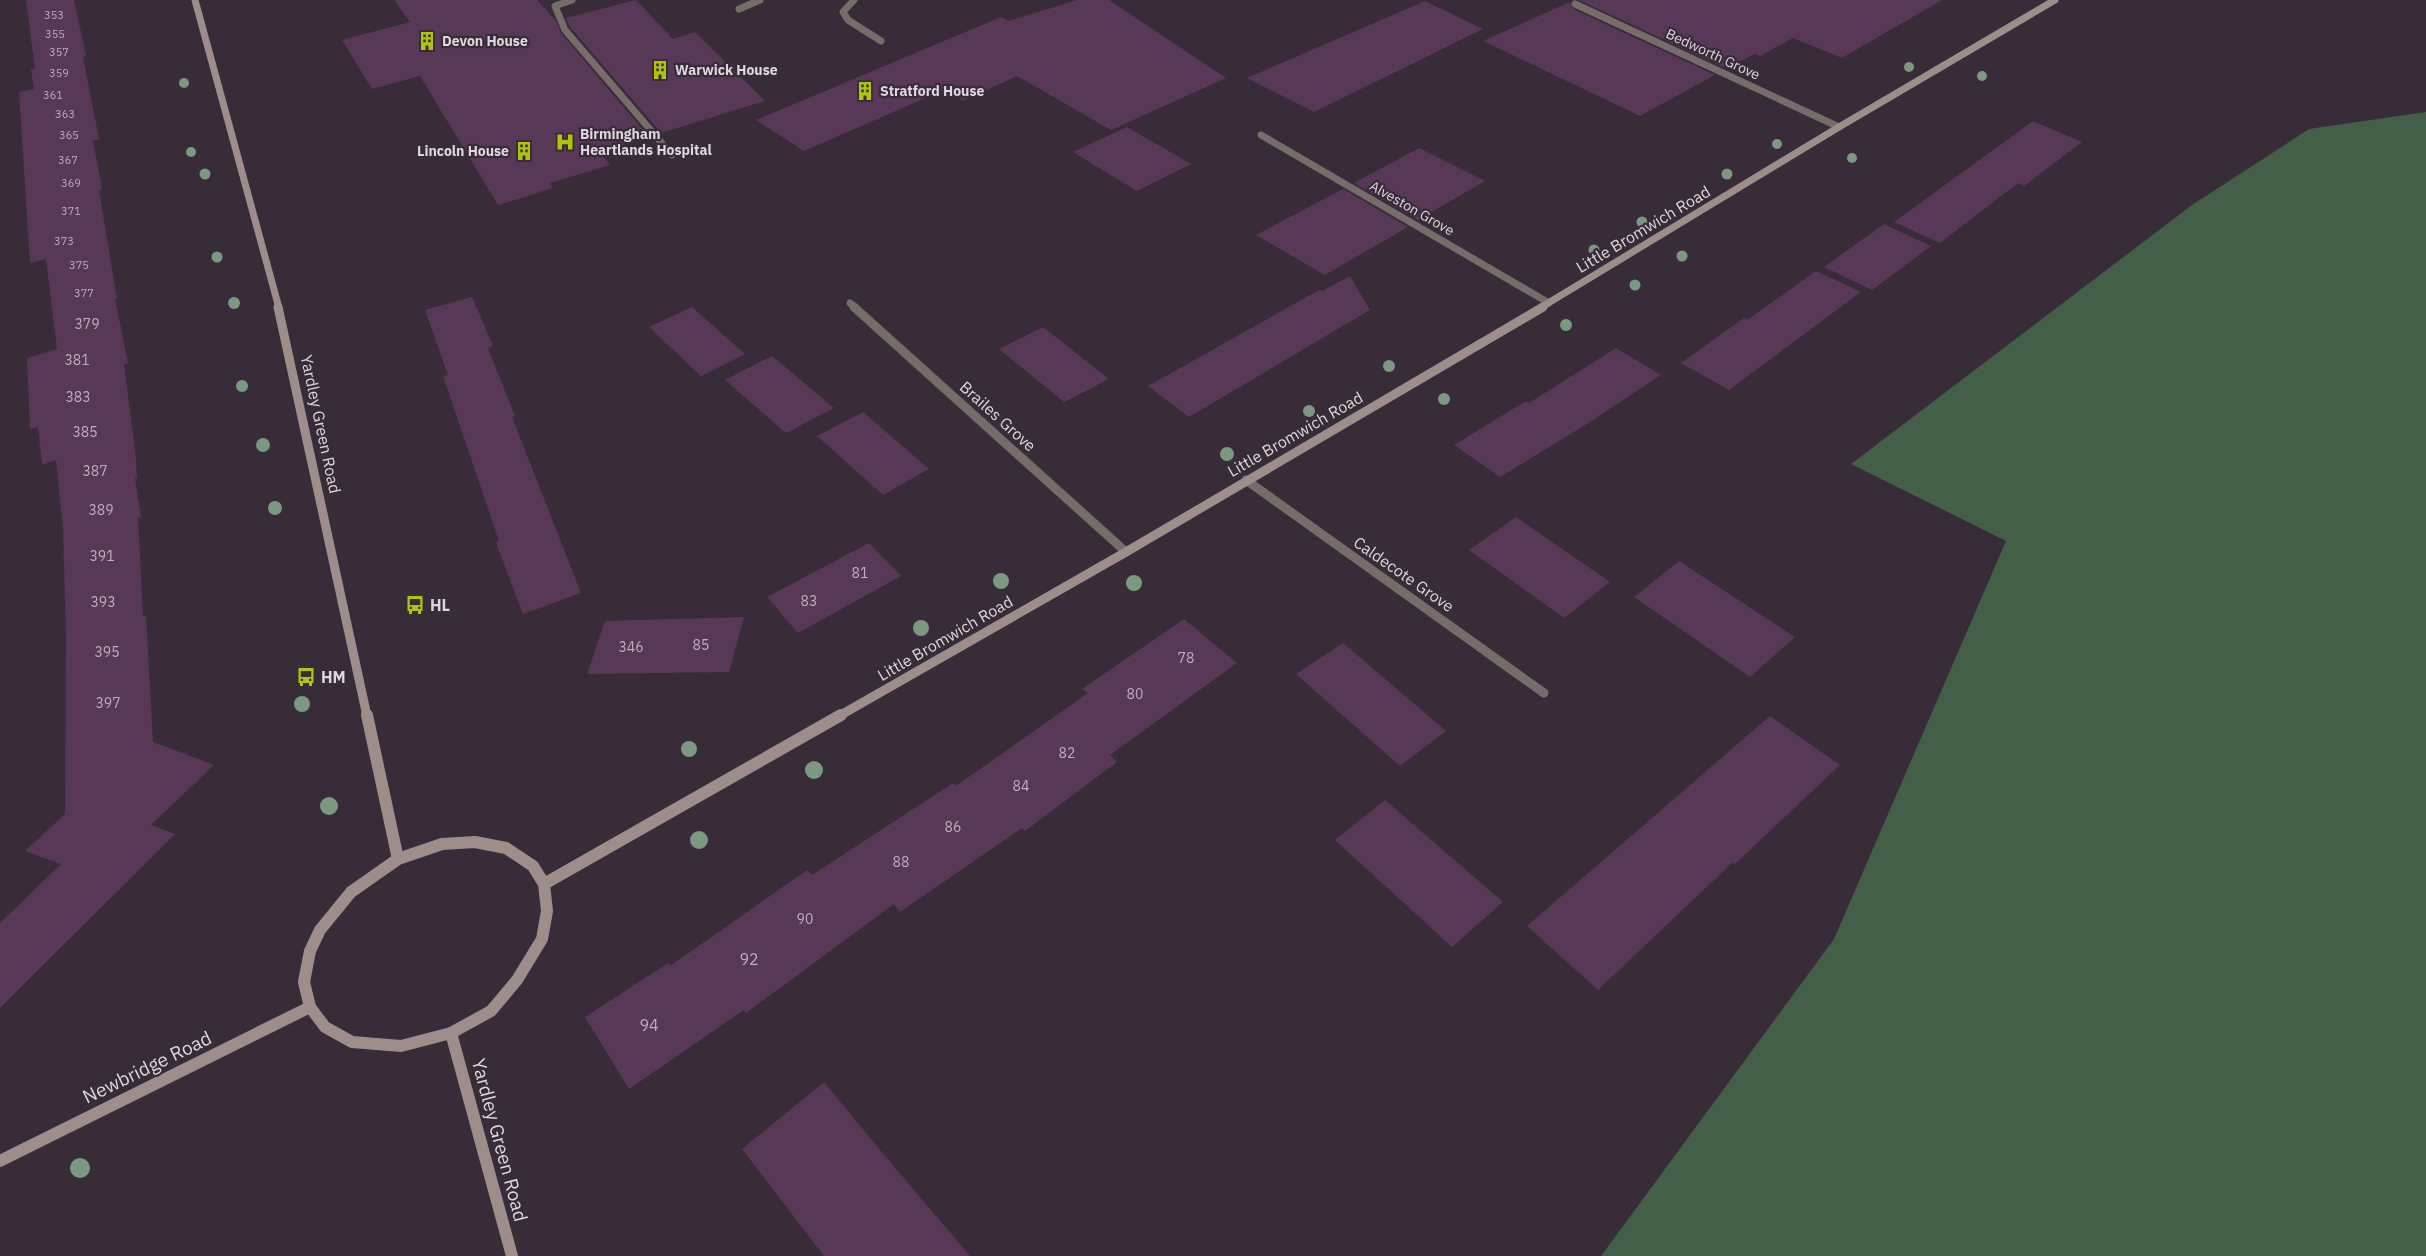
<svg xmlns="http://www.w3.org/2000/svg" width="2426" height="1256" font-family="'IBM Plex Sans',sans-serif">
<rect width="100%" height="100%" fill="#382c38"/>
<!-- green -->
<polygon fill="#435f48" points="2426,112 2426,1256 1601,1256 1834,939 2006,541 1851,464 2192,205 2309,129"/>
<!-- building -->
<g fill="#583857">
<polygon points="26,0 74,0 86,56 83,57 99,139 93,141 102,189 99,190 117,299 115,299 128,363 124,364 136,459 137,478 135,478 141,517 138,518 143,616 146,615 153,742 214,765 151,825 175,834 0,1008 0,923 61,864 25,851 65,814 66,638 63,528 56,460 42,465 38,427 30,429 27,358 57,349 46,259 30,263 19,92 34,89 31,70 35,69"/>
<polygon points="394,0 537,0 556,21 561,33 649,137 600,152 610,165 550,183 553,188 498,205 420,76 372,89 342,40 410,22"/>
<polygon points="636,0 673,39 695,32 765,101 661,133 570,27 566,18"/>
<polygon points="1077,0 1109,0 1226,78 1111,130 1017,76 963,101 944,90 804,151 756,120 1001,17 1009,21"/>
<polygon points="1579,0 1942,0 1842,58 1793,38 1760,56 1754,54 1727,69"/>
<polygon points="1425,1 1483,29 1314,112 1247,78"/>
<polygon points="1570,2 1573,9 1715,75 1640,116 1483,41"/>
<polygon points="2033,121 2082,142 2024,186 2018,183 1940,243 1894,222"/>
<polygon points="1127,127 1191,164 1137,191 1073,152"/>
<polygon points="1419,148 1485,181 1418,220 1354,183"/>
<polygon points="1343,189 1408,227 1325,275 1256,235"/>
<polygon points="1884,224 1931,246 1872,290 1824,267"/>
<polygon points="1816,271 1861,292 1729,390 1681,363 1744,318 1747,320"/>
<polygon points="1350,276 1370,310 1189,417 1148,386 1319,290 1322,291"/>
<polygon points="472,297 493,346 488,348 515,416 512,417 581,593 523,614 496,543 499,541 443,376 448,375 425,310"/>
<polygon points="692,307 745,354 701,376 649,327"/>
<polygon points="1043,327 1109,379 1064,402 999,349"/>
<polygon points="1616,348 1661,375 1587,424 1500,477 1454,445 1526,401 1529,403"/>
<polygon points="772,356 834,408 786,433 725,380"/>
<polygon points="863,412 929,469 883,495 817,436"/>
<polygon points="1516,517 1610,582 1564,618 1469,550"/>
<polygon points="869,543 901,576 798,633 767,597"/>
<polygon points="1679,561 1795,637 1750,677 1634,597"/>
<polygon points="744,617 729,672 587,674 605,621"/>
<polygon points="1184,619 1237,663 1110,755 1117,762 1025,831 1022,828 900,912 894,904 746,1013 744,1010 629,1089 585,1017 668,963 670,966 807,870 812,875 953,783 956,786 1088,693 1082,689"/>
<polygon points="1343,643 1446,731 1400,766 1296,674"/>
<polygon points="1770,716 1840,765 1735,864 1733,862 1598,990 1527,926"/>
<polygon points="1385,800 1503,902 1452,947 1335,840"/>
<polygon points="824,1082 880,1150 970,1256 824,1256 742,1149"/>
</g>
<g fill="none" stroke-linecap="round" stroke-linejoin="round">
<!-- lane -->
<g stroke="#766d6b" stroke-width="7">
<polyline points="572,0 555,6 565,30 672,155"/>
<polyline points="854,0 843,12 848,20 881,41"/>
<polyline points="739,9 760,0"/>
</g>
<!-- street-far1 -->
<g stroke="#766d6b" stroke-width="7">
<polyline points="1575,4 1839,127"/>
<polyline points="1261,135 1549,303"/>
<polyline points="850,303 856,308"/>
</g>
<!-- street -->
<g stroke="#766d6b" stroke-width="9">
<polyline points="854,307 1126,552"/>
<polyline points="1246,480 1544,693"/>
</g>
<!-- secondary-far2 -->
<g stroke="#9d8e8c" stroke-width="7">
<polyline points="195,0 279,308"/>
<polyline points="1540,308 1839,127 2055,0"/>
</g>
<!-- secondary-far1 -->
<g stroke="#9d8e8c" stroke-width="9">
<polyline points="278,307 367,716"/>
<polyline points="839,716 1126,552 1543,307"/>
</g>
<!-- secondary -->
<g stroke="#9d8e8c" stroke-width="12">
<polyline points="367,715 398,859"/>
<polygon points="475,842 506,848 533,866 544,884 547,911 542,939 517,980 491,1011 451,1033 401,1046 352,1042 325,1027 310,1007 304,982 310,951 320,930 351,892 398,859 442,844"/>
<polyline points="544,884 841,715"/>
<polyline points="451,1033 512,1256"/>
<polyline points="0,1161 310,1007"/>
</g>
</g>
<!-- trees -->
<g fill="#7b9881">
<circle cx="1909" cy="67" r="5"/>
<circle cx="1982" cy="76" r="5"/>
<circle cx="184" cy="83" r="5"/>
<circle cx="1777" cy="144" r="5"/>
<circle cx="191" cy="152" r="5"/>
<circle cx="1852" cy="158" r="5"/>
<circle cx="205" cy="174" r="5.5"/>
<circle cx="1727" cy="174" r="5.5"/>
<circle cx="1642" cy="222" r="5.5"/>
<circle cx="1594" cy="250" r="5.5"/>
<circle cx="1682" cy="256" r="5.5"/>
<circle cx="217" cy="257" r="5.5"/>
<circle cx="1635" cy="285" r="5.5"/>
<circle cx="234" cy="303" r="6"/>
<circle cx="1566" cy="325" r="6"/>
<circle cx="1389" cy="366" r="6"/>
<circle cx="242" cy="386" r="6"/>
<circle cx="1444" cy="399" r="6"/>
<circle cx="1309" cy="411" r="6"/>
<circle cx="263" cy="445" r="7"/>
<circle cx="1227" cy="454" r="7"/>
<circle cx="275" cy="508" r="7"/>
<circle cx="1001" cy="581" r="8"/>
<circle cx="1134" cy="583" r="8"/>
<circle cx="921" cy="628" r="8"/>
<circle cx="302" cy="704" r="8"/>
<circle cx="689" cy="749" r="8"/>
<circle cx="814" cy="770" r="9"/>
<circle cx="329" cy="806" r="9"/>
<circle cx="699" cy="840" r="9"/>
<circle cx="80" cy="1168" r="10"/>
</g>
<!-- icons -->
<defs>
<g id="building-bare" transform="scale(1.5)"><path d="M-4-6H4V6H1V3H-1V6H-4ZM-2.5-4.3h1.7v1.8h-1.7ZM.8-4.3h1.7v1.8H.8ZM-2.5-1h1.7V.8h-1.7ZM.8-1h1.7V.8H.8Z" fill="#afc508" stroke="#382c38" stroke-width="2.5" paint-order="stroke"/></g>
<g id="hospital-bare" transform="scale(1.5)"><path d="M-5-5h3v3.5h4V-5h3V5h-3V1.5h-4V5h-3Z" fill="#afc508" stroke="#382c38" stroke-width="2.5" paint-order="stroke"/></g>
<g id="bus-bare" transform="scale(1.5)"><path d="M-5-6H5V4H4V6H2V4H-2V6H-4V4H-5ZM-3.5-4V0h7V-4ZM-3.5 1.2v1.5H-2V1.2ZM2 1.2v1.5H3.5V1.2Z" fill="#afc508" stroke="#382c38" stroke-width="2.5" paint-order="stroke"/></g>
</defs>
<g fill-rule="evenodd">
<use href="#building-bare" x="427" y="41"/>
<use href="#building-bare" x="660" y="70"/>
<use href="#building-bare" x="865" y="91"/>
<use href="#hospital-bare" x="565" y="142"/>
<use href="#building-bare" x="524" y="151"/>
<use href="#bus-bare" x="415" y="605"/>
<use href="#bus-bare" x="306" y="677"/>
</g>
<g text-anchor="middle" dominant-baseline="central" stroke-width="4.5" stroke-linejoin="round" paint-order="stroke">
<!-- far-number labels -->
<g font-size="11" fill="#bdafbc">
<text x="54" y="15">353</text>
<text x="55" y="34">355</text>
<text x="59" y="52">357</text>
<text x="59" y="73">359</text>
<text x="53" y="95">361</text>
<text x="65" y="114">363</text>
<text x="69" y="135">365</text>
<text x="68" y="160">367</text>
<text x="71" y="183">369</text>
<text x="71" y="211">371</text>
<text x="64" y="241">373</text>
<text x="79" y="265">375</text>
<text x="84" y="293">377</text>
</g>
<!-- far-poi labels -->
<g font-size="14" font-weight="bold" fill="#dfd7de" stroke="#382c38" text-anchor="start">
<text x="442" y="41">Devon House</text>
<text x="675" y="70">Warwick House</text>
<text x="880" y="91">Stratford House</text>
<text x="580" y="134">Birmingham<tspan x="580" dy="16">Heartlands Hospital</tspan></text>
<text x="509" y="151" text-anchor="end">Lincoln House</text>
</g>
<!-- far-street labels -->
<g font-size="14" fill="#dfd7de" stroke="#382c38">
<text transform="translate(1713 54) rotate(25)">Bedworth Grove</text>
<text transform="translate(1412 208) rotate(30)">Alveston Grove</text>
</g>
<!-- number labels -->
<g font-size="14" fill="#bdafbc">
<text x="87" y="324">379</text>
<text x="77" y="360">381</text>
<text x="78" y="397">383</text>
<text x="85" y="432">385</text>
<text x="95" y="471">387</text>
<text x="101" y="510">389</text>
<text x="102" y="556">391</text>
<text x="860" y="573">81</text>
<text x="809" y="601">83</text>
<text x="103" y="602">393</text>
<text x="701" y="645">85</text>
<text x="631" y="647">346</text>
<text x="107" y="652">395</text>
<text x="1186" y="658">78</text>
<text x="1135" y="694">80</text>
<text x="108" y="703">397</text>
<text x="1067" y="753">82</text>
<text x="1021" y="786">84</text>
<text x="953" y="827">86</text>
<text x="901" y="862">88</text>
<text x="805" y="919">90</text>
</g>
<!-- street labels -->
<g font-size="16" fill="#dfd7de" stroke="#382c38">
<text transform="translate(1643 229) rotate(-31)">Little Bromwich Road</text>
<text transform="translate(998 416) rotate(42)">Brailes Grove</text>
<text transform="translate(321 424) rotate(78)">Yardley Green Road</text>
<text transform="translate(1295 434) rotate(-30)">Little Bromwich Road</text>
<text transform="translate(1404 574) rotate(35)">Caldecote Grove</text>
<text transform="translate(945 638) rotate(-30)">Little Bromwich Road</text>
</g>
<!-- poi labels -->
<g font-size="16" font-weight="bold" fill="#dfd7de" stroke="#382c38" text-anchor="start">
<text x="430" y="605">HL</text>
<text x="321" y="677">HM</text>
</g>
<!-- near-number labels -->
<g font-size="16" fill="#bdafbc">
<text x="749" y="959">92</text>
<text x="649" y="1025">94</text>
</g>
<!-- near-street labels -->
<g font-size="19" fill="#dfd7de" stroke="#382c38">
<text transform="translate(147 1067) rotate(-26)">Newbridge Road</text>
<text transform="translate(500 1140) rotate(75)">Yardley Green Road</text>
</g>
</g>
</svg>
